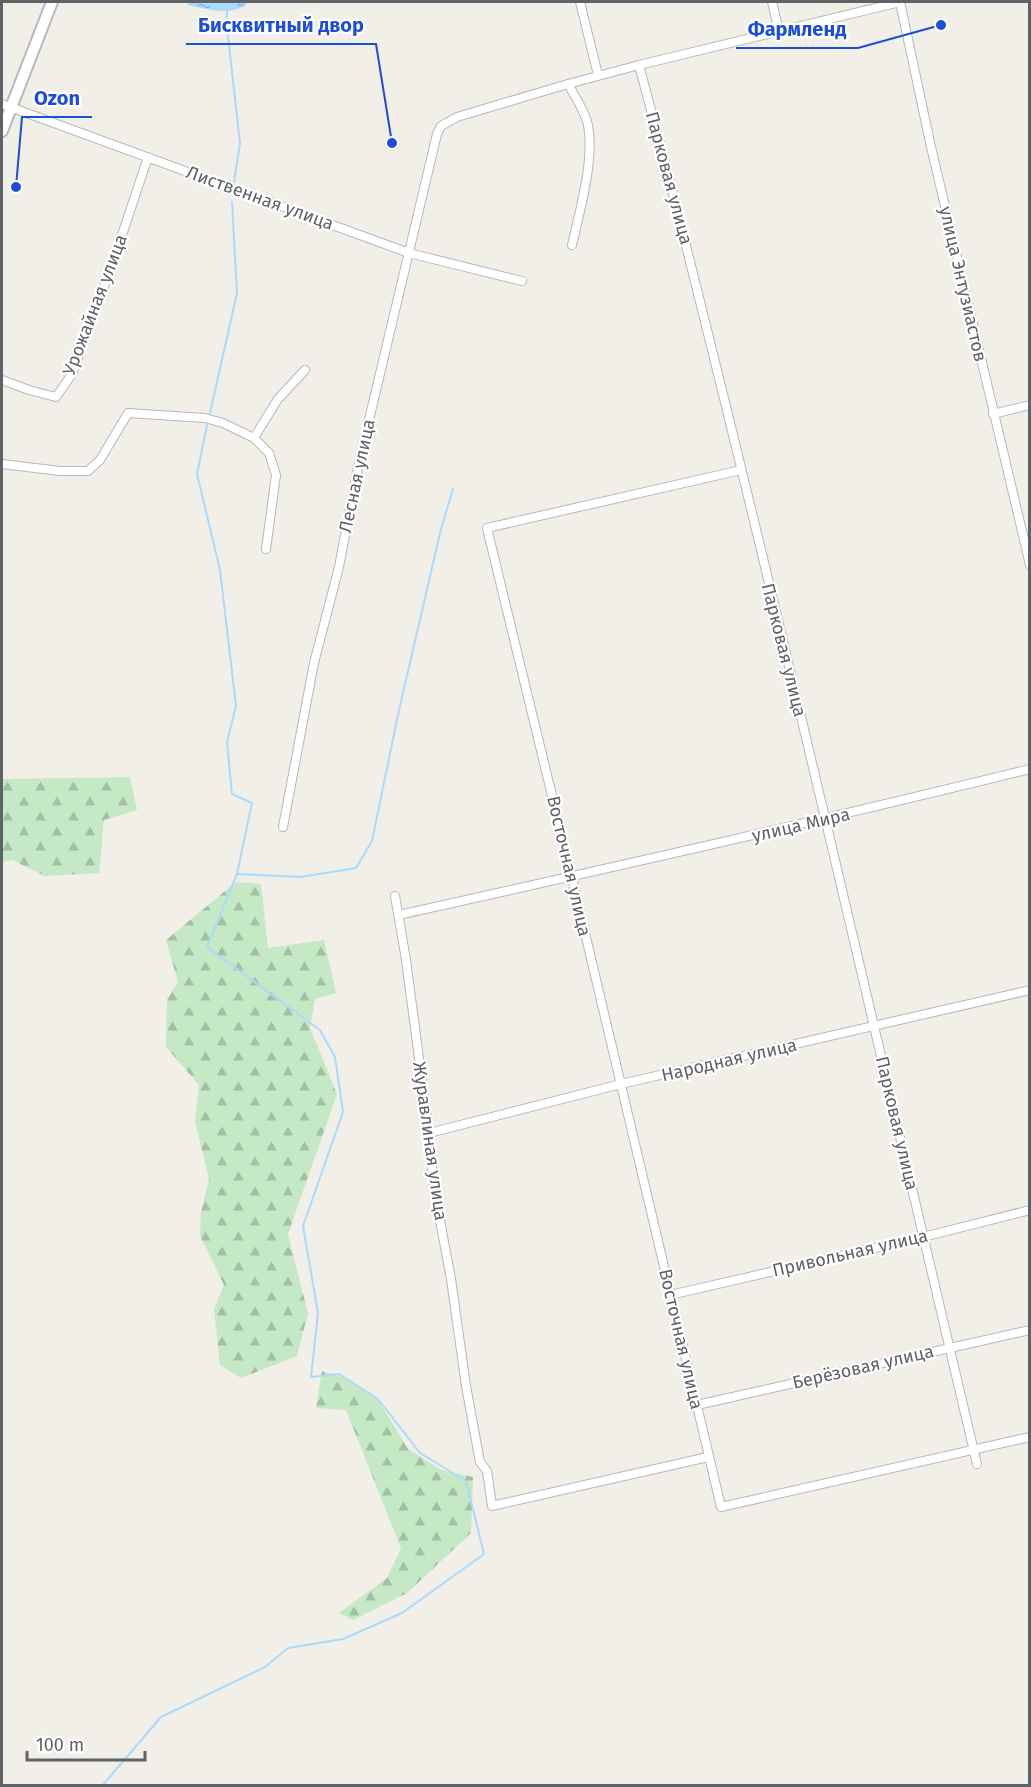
<svg xmlns="http://www.w3.org/2000/svg" width="1031" height="1787" font-family="'Fira Sans',sans-serif">
<defs>
<pattern id="forest-firs" width="22" height="20" patternUnits="userSpaceOnUse" patternTransform="scale(1.5)"><rect width="22" height="20" fill="#c5e8c5"/><path d="M5 1l3.5 6h-7zM16 11l3.5 6h-7z" fill="#a3c0a4"/></pattern>
<pattern id="water-ripples" width="26" height="14" patternUnits="userSpaceOnUse" patternTransform="scale(1.5)"><rect width="26" height="14" fill="#aadaff"/><path d="M2 4q2-2 4 0t4 0M15 11q2-2 4 0t4 0" fill="none" stroke="#8eb4d2"/></pattern>
</defs>
<rect width="100%" height="100%" fill="#f1efe8"/>
<!-- forest -->
<g fill="url(#forest-firs)">
<polygon points="130,777 137,810 104,820 99,873 45,876 12,860 2,862 2,779"/>
<polygon points="236,882 261,884 268,948 324,940 336,993 315,999 310,1028 337,1094 288,1234 308,1313 297,1356 241,1378 220,1365 214,1309 224,1285 200,1236 201,1212 209,1179 195,1122 199,1085 166,1047 167,999 178,982 166,940"/>
<polygon points="322,1371 351,1380 379,1401 408,1449 441,1470 473,1477 471,1533 407,1593 353,1620 339,1613 387,1578 401,1548 346,1410 316,1408"/>
</g>
<!-- water -->
<path fill="url(#water-ripples)" d="M188,2h59l-1,3c-16,11 -40,4 -58,0z"/>
<g fill="none" stroke-linecap="round" stroke-linejoin="round">
<!-- stream -->
<g stroke="#aadaff" stroke-width="2">
<polyline points="227,9 227,27 240,143 234,182"/>
<polyline points="210,413 237,293 232,202"/>
<polyline points="237,874 300,877 356,868 372,841 399,710 441,529 453,489"/>
<polyline points="102,1786 161,1717 265,1667 288,1648 343,1639 402,1613 484,1554 466,1481 420,1453 378,1399 339,1374 311,1377 318,1313 303,1226 343,1112 335,1057 320,1030 207,947 237,874 252,803 232,794 227,742 236,706 220,570 197,474 207,425"/>
</g>
<!-- street casing -->
<g stroke="#b5b8bc" stroke-width="10">
<g id="street">
<polyline points="580,2 598,75"/>
<polyline points="772,2 779,31"/>
<polyline points="900,2 931,147 1030,565"/>
<path d="M639,65c14,53 29,107 42,161 104,411 198,825 296,1238"/>
<path d="M568,84c6,11 15,24 19,37 9,34 -7,89 -15,124"/>
<polyline points="2,104 409,253 522,281"/>
<polyline points="2,380 29,390 56,397 72,374 112,265 148,157"/>
<polyline points="993,414 1030,405"/>
<polyline points="254,438 278,399 305,370"/>
<polyline points="2,464 60,471 88,471 100,460 128,413 205,418 223,423 254,438 269,453 276,475 266,549"/>
<polyline points="741,470 487,528 572,878 721,1507 1030,1437"/>
<polyline points="283,827 314,663 339,567 359,462 437,134 441,126 457,117 568,84 639,65 900,2"/>
<polyline points="395,896 406,960 429,1133 434,1189 451,1279 466,1386 480,1462 487,1471 492,1506 708,1457"/>
<path d="M399,915c210,-47 421,-94 631,-146"/>
<polyline points="429,1133 621,1084 1030,990"/>
<polyline points="670,1295 923,1237 1030,1210"/>
<polyline points="697,1405 1030,1330"/>
</g>
</g>
<!-- secondary casing -->
<g stroke="#b6babf" stroke-width="14">
<polyline id="secondary" points="2,131 52,2"/>
</g>
<!-- street -->
<use href="#street" stroke="#fff" stroke-width="8"/>
<!-- secondary -->
<use href="#secondary" stroke="#fff" stroke-width="10"/>
</g>
<g text-anchor="middle" dominant-baseline="central" stroke-width="4.5" stroke-linejoin="round" paint-order="stroke">
<!-- street labels -->
<g font-size="18" fill="#5f6368" stroke="#fff">
<text transform="translate(669 178) rotate(75)">Парковая улица</text>
<text transform="translate(260 198) rotate(20)">Лиственная улица</text>
<text transform="translate(963 284) rotate(77)">улица Энтузиастов</text>
<text transform="translate(95 305) rotate(-69)">Урожайная улица</text>
<text transform="translate(357 476) rotate(-78)">Лесная улица</text>
<text transform="translate(784 650) rotate(76)">Парковая улица</text>
<text transform="translate(801 825) rotate(-13)">улица Мира</text>
<text transform="translate(569 866) rotate(77)">Восточная улица</text>
<text transform="translate(729 1060) rotate(-13)">Народная улица</text>
<text transform="translate(897 1123) rotate(77)">Парковая улица</text>
<text transform="translate(430 1141) rotate(82)">Журавлиная улица</text>
<text transform="translate(850 1253) rotate(-13)">Привольная улица</text>
<text transform="translate(681 1339) rotate(77)">Восточная улица</text>
<text transform="translate(863 1367) rotate(-13)">Берёзовая улица</text>
</g>
</g>
<!-- callouts -->
<path fill="none" stroke="#1d4ed8" stroke-width="2" d="M392 143L376 44H186M941 25L858 48H736M16 187L22 117H92"/>
<g fill="#1d4ed8" stroke="#fff" stroke-width="2">
<circle cx="392" cy="143" r="6"/>
<circle cx="941" cy="25" r="6"/>
<circle cx="16" cy="187" r="6"/>
</g>
<g font-size="20" text-anchor="middle" font-weight="bold" fill="#1d4ed8" stroke="#fff" stroke-width="4.5" stroke-linejoin="round" paint-order="stroke">
<text x="281" y="32">Бисквитный двор</text>
<text x="797" y="36">Фармленд</text>
<text x="57" y="105">Ozon</text>
</g>
<!-- border -->
<rect width="1031" height="1787" fill="none" stroke="#5f6368" stroke-width="6"/>
<!-- scale -->
<path d="M27 1751v9h118v-9" fill="none" stroke="#5f6368" stroke-width="3"/>
<text x="36" y="1751" font-size="18" fill="#5f6368" stroke="#ffffff" stroke-width="4.5" paint-order="stroke">100 m</text>
</svg>
